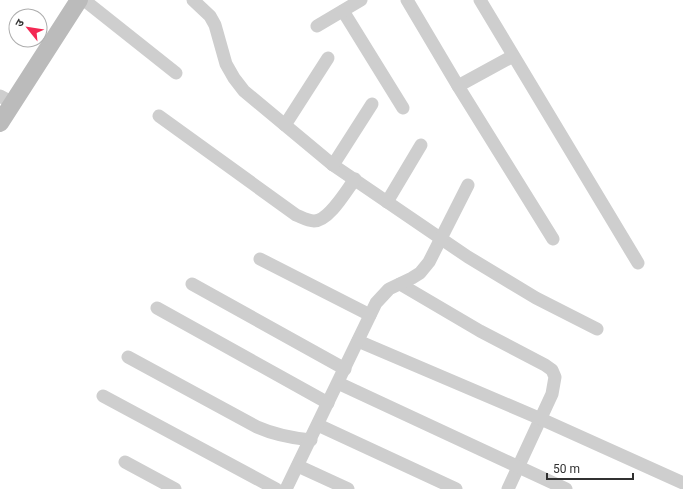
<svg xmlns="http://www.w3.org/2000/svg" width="683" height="489" font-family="Roboto,'Noto Sans Devanagari',sans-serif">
<rect width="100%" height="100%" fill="#fff"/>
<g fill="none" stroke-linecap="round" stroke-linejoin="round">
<!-- street -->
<g stroke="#cecece" stroke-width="13">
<polyline points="84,0 176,73"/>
<polyline points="193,0 210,16 215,25 226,64 234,78 244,91 333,165 468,257 536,298 597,329"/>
<polyline points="407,0 458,86 553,239"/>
<polyline points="480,0 638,263"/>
<polyline points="343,11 403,108"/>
<polyline points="317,26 361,0"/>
<polyline points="458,86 513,56"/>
<polyline points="0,96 13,103"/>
<path d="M159,116l137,99c5,2 12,6 18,6 15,0 32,-30 41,-42"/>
<polyline points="285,125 328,58"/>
<polyline points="333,165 372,104"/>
<polyline points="387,202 421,145"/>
<polyline points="260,259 370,315"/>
<polyline points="192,284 345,369"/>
<polyline points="400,284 480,331 545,365 552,370 555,377 552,394 508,489"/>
<polyline points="157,308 328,403"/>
<polyline points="358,341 541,419 683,483"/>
<path d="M128,357l129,70c18,8 34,11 54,13"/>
<polyline points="338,383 566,489"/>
<polyline points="103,396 276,489"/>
<polyline points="318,425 456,489"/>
<polyline points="125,462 175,489"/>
<polyline points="298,466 348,489"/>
<polyline points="286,489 376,303 389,289 412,278 420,273 429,262 468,185"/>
</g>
<!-- secondary -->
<polyline stroke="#bbb" stroke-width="18" points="0,123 79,0"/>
</g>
<!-- north arrow -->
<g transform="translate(28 28) rotate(300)"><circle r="19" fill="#ffffff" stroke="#adadad"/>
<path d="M0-3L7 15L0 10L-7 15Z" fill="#f32853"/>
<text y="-6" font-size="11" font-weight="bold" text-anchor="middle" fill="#313131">उ</text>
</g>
<!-- scale -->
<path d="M547 473v6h86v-6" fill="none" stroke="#313131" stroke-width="2"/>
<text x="553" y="473" font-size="12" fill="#313131" stroke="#ffffff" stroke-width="3" paint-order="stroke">50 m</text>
</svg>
